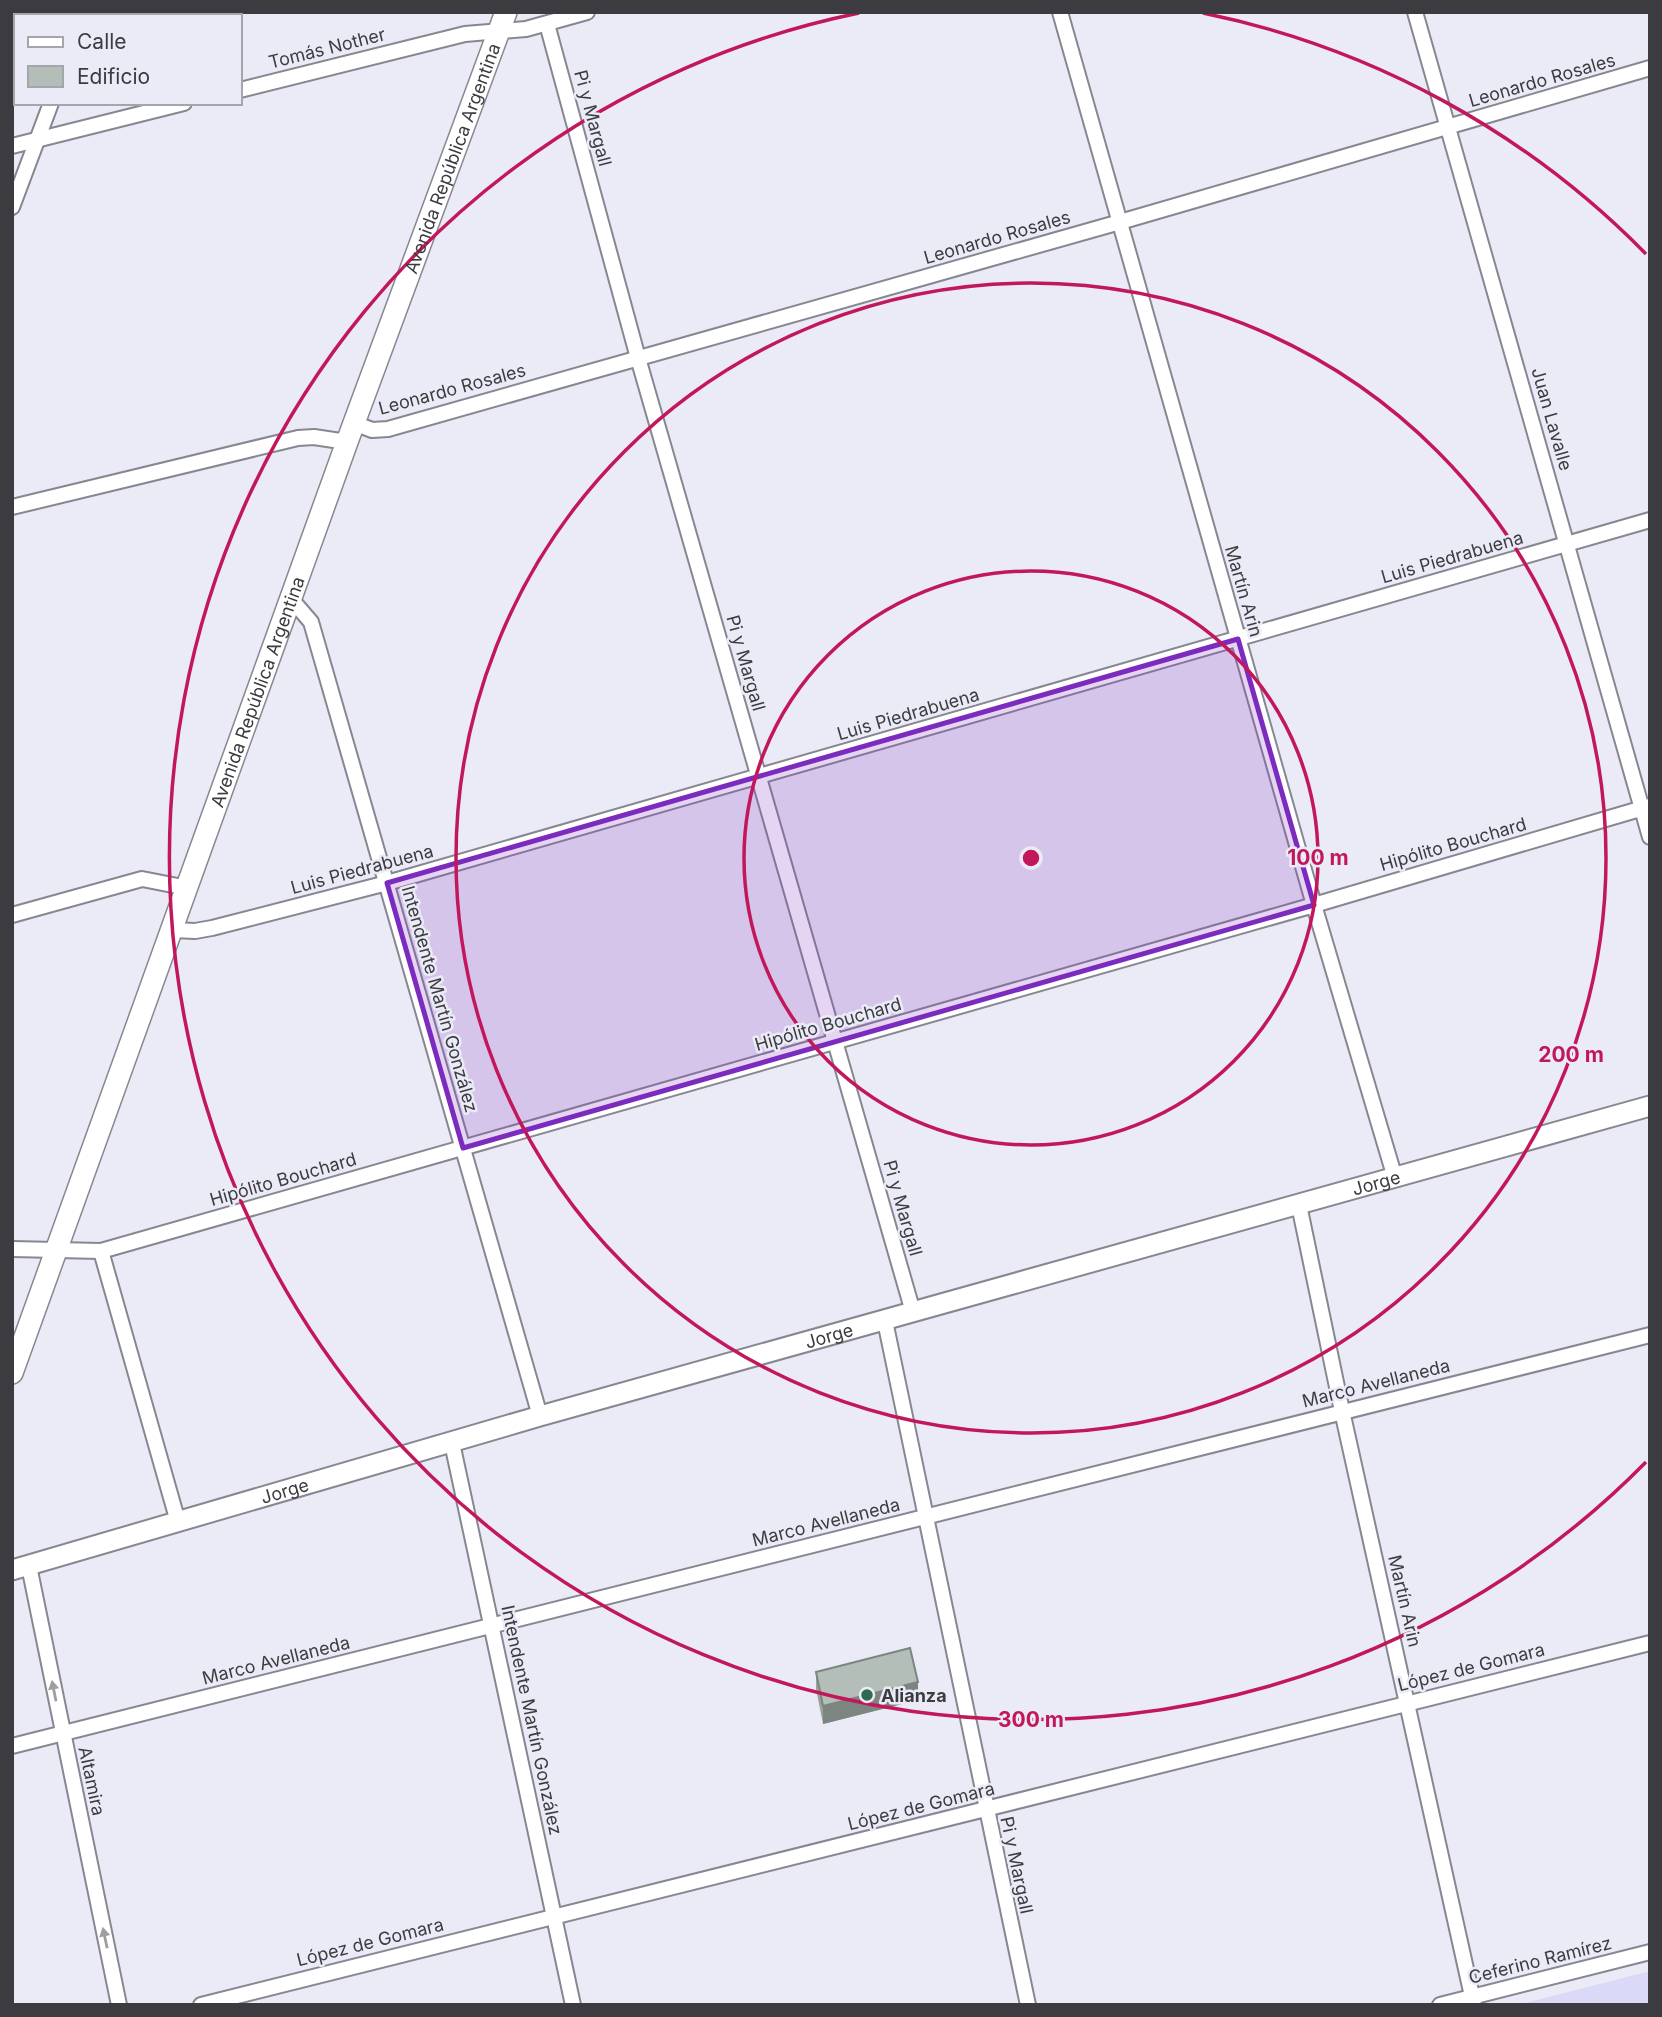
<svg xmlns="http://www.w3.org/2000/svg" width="1662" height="2017" font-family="Inter,sans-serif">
<rect width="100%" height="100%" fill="#ebebf7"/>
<!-- green -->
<polygon fill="#dadaf8" points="1650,1971 1650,2005 1517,2005"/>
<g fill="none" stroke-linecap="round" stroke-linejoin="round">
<!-- minor casing -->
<g stroke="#878791" stroke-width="18">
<g id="minor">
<polyline points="1060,12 1314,905 1395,1178"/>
<polyline points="1415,12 1650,837"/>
<polyline points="84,16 85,12"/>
<polyline points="547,24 638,358 913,1312"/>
<polyline points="240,90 465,34 526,29 587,12"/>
<polyline points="12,146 184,103"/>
<polyline points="12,207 51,103"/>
<polyline points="354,423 372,430 388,429 1120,222 1650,68"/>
<polyline points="12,507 298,438 314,437 347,442"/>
<polyline points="292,600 311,622 540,1416"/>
<polyline points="12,915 142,879 188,888"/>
<polyline points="173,930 195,931 212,928 387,883 1650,520"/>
<polyline points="1299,1205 1342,1411 1474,2005"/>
<polyline points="12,1249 101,1251 1314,905 1650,806"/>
<polyline points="101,1251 178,1522"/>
<polyline points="885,1321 1028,2005"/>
<polyline points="452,1443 573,2005"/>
<polyline points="29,1566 119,2005"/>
<polyline points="12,1746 1650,1335"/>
<polyline points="201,2005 1650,1643"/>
<polyline points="1440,2005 1650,1952"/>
</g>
</g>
<!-- tertiary casing -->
<g stroke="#878791" stroke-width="23">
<g id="tertiary">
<path id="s1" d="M12,1570l528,-154 1110,-310"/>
</g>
</g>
<!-- secondary casing -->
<g stroke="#878791" stroke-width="24">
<g id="secondary">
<path id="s2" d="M12,1373l335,-931 159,-430"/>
</g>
</g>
<!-- minor -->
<use href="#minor" stroke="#fff" stroke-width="14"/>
<!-- tertiary -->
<use href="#tertiary" stroke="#fff" stroke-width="19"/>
<!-- secondary -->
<use href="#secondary" stroke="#fff" stroke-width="21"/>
</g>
<!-- wall -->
<polygon fill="#9aa39e" points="816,1672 918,1700 823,1724 816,1689"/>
<!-- shaded-wall -->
<polygon fill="#7d8581" points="918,1682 918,1700 823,1724 823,1706"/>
<!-- building -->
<polygon fill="#b3beb8" stroke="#7d8581" stroke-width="2" points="910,1648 918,1682 823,1706 816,1672"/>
<!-- one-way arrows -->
<defs><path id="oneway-solid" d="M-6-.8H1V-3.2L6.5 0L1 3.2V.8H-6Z" transform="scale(1.75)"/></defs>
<g fill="#9e9ea0">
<use href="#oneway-solid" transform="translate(54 1691) rotate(-101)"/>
<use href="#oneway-solid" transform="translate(105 1938) rotate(-102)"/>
</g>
<!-- marked area -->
<path fill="#7b2cbf" fill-opacity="0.2" stroke="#7b2cbf" stroke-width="5" stroke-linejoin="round" d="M1238,639l76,266 -851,243 -76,-265z"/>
<!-- distance rings -->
<g fill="none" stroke="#c2185b" stroke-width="3.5">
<circle cx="1031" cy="858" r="287"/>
<circle cx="1031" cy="858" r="575"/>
<path d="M1646 1462A862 862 0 1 1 859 13M1203 13A862 862 0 0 1 1646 254"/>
</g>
<!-- markers -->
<circle fill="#316850" stroke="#ebebf7" stroke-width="2.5" cx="867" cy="1695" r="7"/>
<g text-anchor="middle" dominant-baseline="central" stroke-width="5" stroke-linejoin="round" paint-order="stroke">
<!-- street labels -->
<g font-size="18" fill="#3c3c40" stroke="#ebebf7">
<text transform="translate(327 48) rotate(-14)">Tomás Nother</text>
<text transform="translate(1542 80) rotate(-16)">Leonardo Rosales</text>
<text transform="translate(593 118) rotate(75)">Pi y Margall</text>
<text stroke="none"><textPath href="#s2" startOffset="1292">Avenida República Argentina</textPath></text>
<text transform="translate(997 237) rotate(-16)">Leonardo Rosales</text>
<text transform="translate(452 389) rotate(-15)">Leonardo Rosales</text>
<text transform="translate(1552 419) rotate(74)">Juan Lavalle</text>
<text transform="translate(1452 557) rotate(-16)">Luis Piedrabuena</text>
<text transform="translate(1244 591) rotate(74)">Martín Arin</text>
<text transform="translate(746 663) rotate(74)">Pi y Margall</text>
<text stroke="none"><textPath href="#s2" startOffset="724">Avenida República Argentina</textPath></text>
<text transform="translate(908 714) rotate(-16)">Luis Piedrabuena</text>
<text transform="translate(1453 844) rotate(-16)">Hipólito Bouchard</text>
<text transform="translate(362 869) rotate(-15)">Luis Piedrabuena</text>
<text transform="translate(440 999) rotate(74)">Intendente Martín González</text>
<text transform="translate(828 1024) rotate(-16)">Hipólito Bouchard</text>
<text transform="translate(283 1179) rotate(-16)">Hipólito Bouchard</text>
<text stroke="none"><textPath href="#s1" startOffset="1418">Jorge</textPath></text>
<text transform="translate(903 1208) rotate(74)">Pi y Margall</text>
<text stroke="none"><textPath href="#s1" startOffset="850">Jorge</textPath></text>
<text transform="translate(1376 1383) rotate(-14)">Marco Avellaneda</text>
<text stroke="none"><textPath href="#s1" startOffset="284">Jorge</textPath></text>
<text transform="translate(826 1522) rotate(-14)">Marco Avellaneda</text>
<text transform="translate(1405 1601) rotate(77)">Martín Arin</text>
<text transform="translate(276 1660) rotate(-14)">Marco Avellaneda</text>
<text transform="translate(1471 1667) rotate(-14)">López de Gomara</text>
<text transform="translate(532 1720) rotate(78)">Intendente Martín González</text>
<text transform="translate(92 1781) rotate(78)">Altamira</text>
<text transform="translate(921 1806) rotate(-14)">López de Gomara</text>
<text transform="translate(1017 1865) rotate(78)">Pi y Margall</text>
<text transform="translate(370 1942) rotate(-14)">López de Gomara</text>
<text transform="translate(1540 1960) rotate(-14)">Ceferino Ramírez</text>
</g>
<!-- poi labels -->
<g font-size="18" font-weight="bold" fill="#3c3c40" stroke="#ebebf7" text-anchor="start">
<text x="881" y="1695">Alianza</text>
</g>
</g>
<circle cx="1031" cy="858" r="10" fill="#c2185b" stroke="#ebebf7" stroke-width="3.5"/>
<g font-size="21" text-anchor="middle" font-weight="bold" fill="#c2185b" stroke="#ebebf7" stroke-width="5" stroke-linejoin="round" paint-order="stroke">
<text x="1318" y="865">100 m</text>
<text x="1571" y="1062">200 m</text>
<text x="1031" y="1727">300 m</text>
</g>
<!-- border -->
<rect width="1662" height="2017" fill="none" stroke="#3c3c40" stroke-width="28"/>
<!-- legend -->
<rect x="14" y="14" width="228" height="91" fill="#ebebf7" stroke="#a5a5ae" stroke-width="2"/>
<rect x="28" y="37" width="35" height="10" fill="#ffffff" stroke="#a5a5ae" stroke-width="2"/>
<text x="77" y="49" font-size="21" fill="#3c3c40">Calle</text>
<rect x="28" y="66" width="35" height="21" fill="#b3beb8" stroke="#a5a5ae" stroke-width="2"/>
<text x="77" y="84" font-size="21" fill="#3c3c40">Edificio</text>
</svg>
